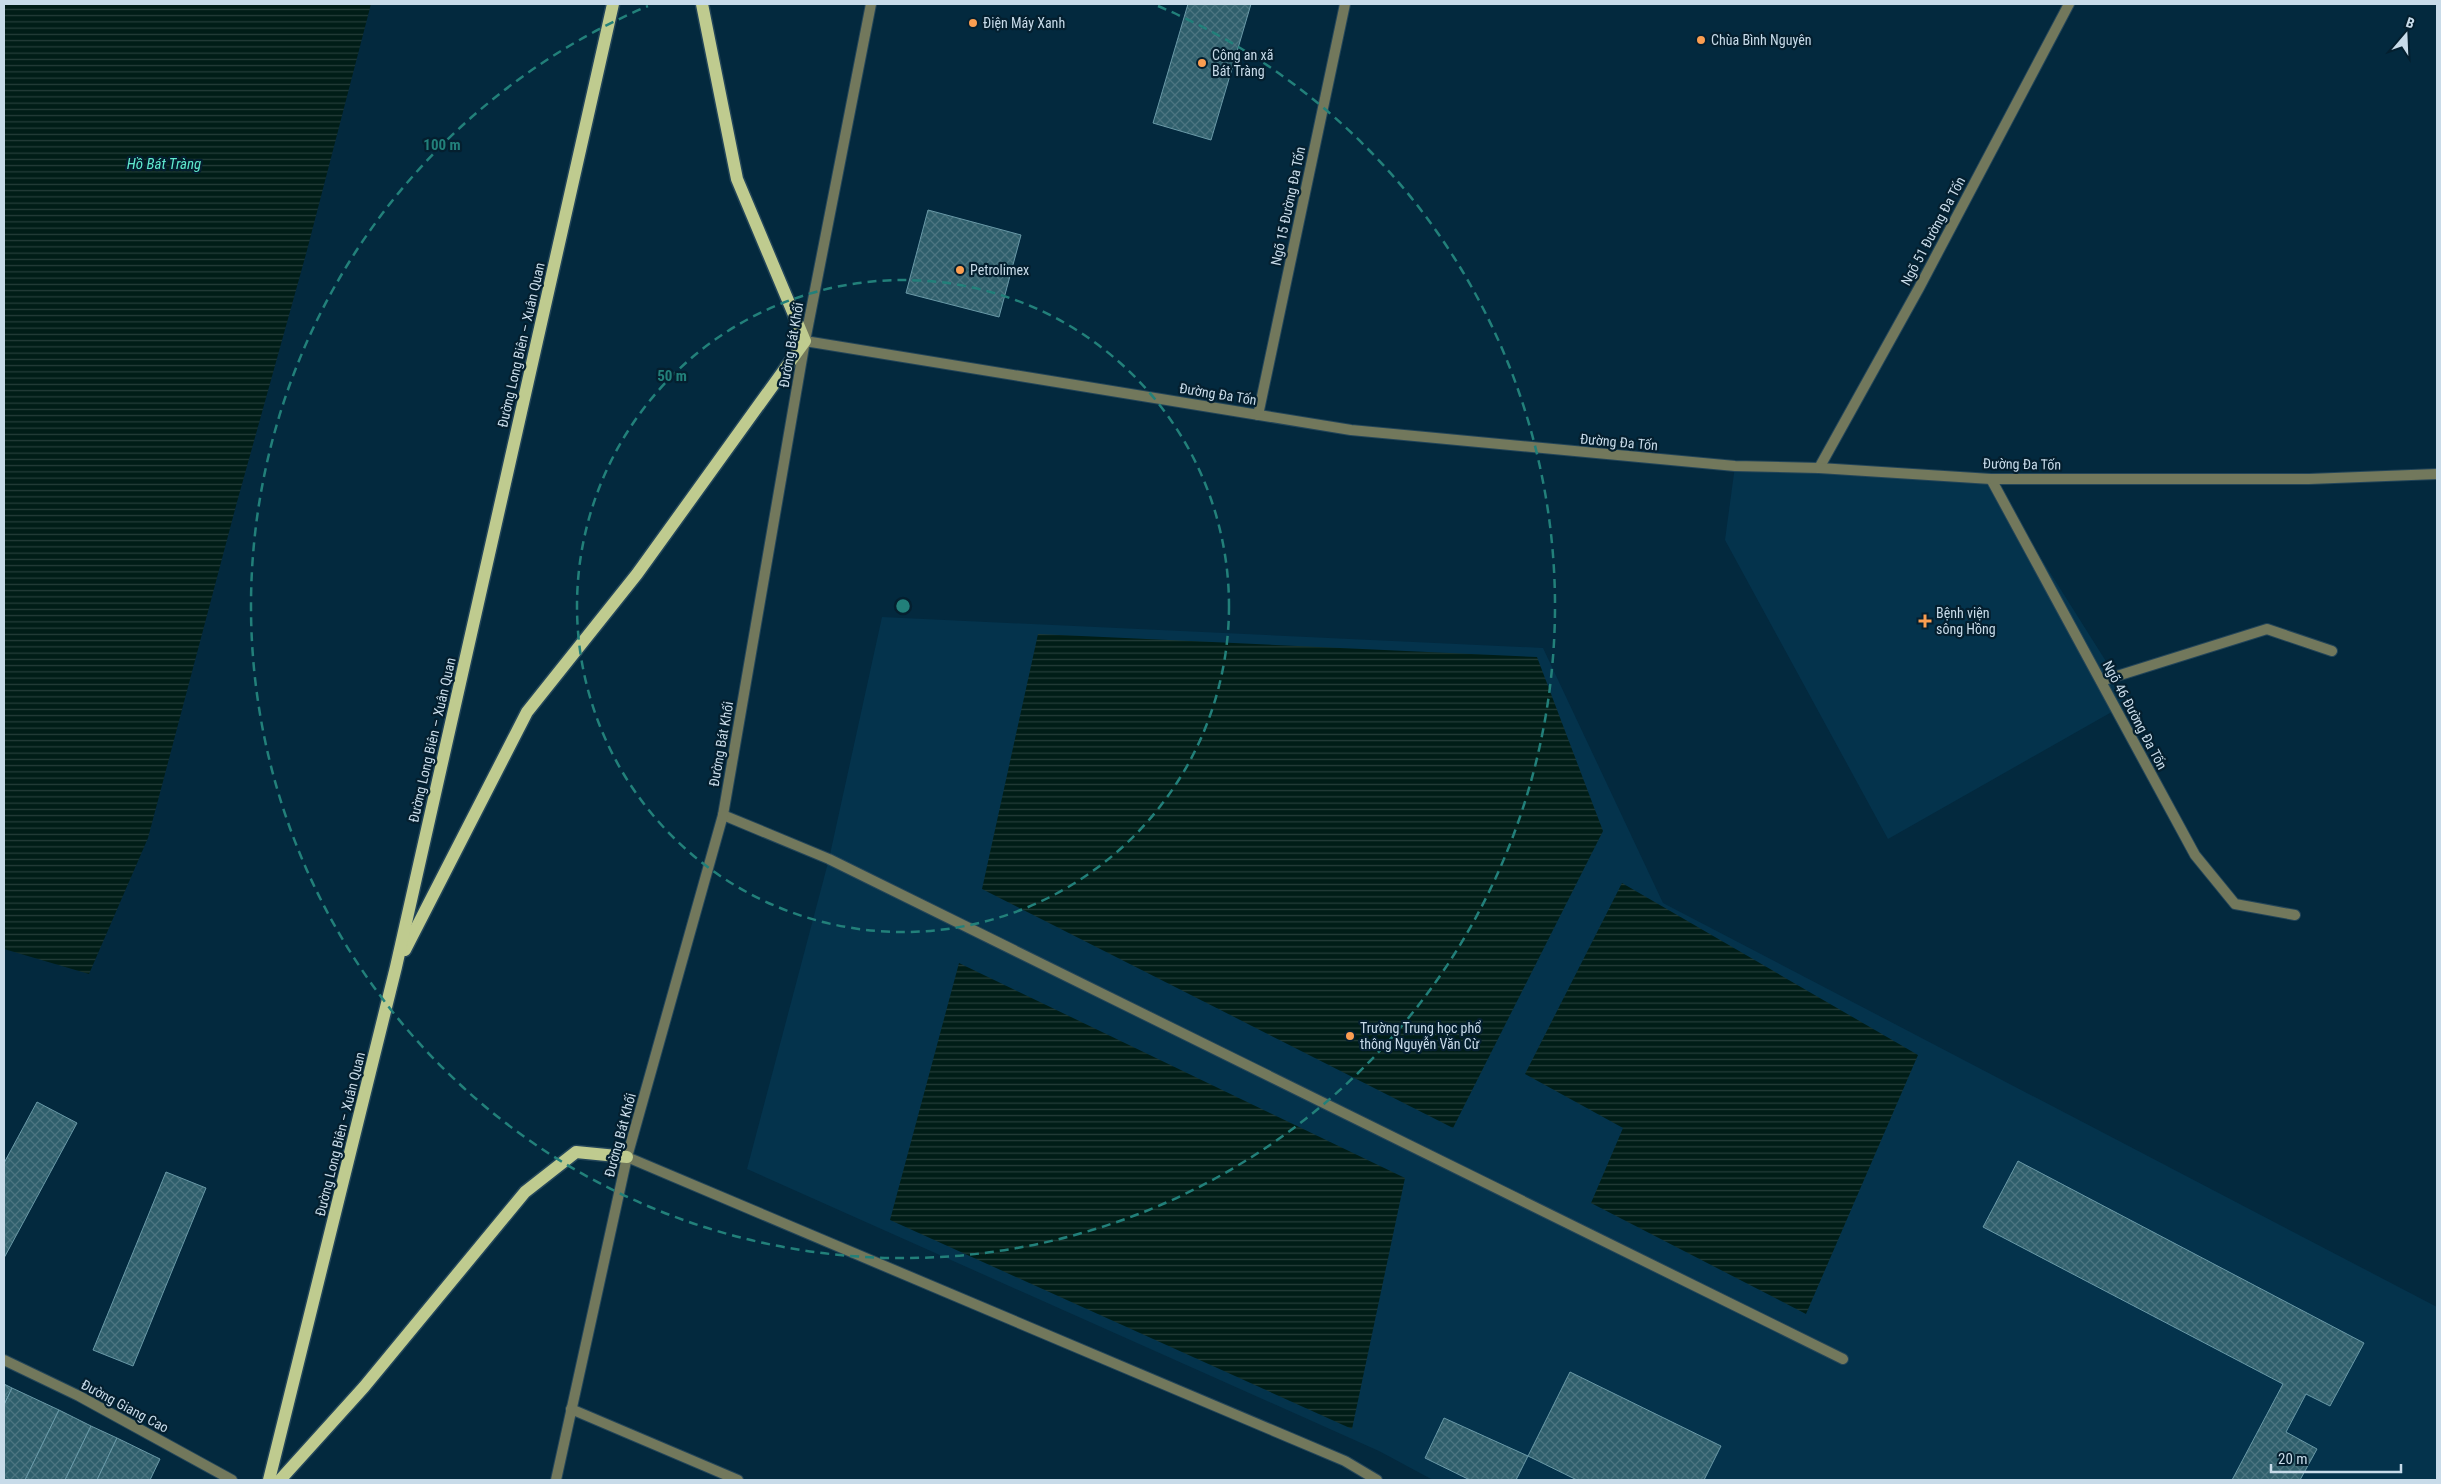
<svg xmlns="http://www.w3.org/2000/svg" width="2441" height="1484" font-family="'Roboto Condensed',sans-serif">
<defs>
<pattern id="water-rules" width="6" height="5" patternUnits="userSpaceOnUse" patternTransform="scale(1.25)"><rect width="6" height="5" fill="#001d17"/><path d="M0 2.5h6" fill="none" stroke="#243d39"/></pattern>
<pattern id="building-cross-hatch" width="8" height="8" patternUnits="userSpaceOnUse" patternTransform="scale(1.25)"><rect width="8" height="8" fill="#2f5f6c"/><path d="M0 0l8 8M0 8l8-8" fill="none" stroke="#4c7581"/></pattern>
</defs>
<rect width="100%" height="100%" fill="#03293e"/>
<!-- built -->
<g fill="#04334c">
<polygon points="1735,466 1991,479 2131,701 1888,839 1725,540"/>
<polygon points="882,617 1543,648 1663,903 2437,1307 2437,1480 1433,1480 1379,1451 747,1169 829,859"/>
</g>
<!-- water -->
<g fill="url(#water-rules)">
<polygon points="4,4 371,4 306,254 237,502 148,838 89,974 4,949"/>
<polygon points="1038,634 1537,657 1603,831 1453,1128 982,889"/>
<polygon points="1622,883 1918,1055 1806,1314 1591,1203 1623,1128 1525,1074"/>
<polygon points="959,963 1405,1178 1352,1429 890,1220"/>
</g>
<!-- building -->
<g fill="url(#building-cross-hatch)" stroke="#6999a7">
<polygon points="1188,4 1251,4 1211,140 1153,123"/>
<polygon points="928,210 1021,235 999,317 906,293"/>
<polygon points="37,1102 77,1123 4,1258 4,1163"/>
<polygon points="2018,1161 2364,1343 2330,1406 2306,1394 2286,1432 2317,1449 2300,1480 2232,1480 2283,1384 1983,1227"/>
<polygon points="166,1172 206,1188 133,1366 93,1350"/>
<polygon points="1570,1372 1721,1446 1704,1480 1577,1480 1528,1456"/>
<polygon points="4,1384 12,1388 4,1405"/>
<polygon points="12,1388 59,1410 25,1480 4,1480 4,1405"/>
<polygon points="59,1410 91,1426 65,1480 25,1480"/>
<polygon points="1444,1418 1528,1456 1516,1480 1470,1480 1425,1458"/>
<polygon points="91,1426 117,1438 97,1480 65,1480"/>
<polygon points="117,1438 160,1459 150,1480 97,1480"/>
</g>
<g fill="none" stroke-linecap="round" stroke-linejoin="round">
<!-- service casing -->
<g stroke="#234559" stroke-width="12">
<g id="service">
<polyline points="1991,479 2195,855 2235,904 2295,915"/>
<polyline points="2101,681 2267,629 2332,651"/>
<polyline points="723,815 829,859 1843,1359"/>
</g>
</g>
<!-- minor casing -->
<g stroke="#234559" stroke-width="12">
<g id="minor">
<polyline points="805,341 871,4"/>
<polyline points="1258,415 1345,4"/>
<polyline points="1819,468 1919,288 2069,4"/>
<polyline points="571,1409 738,1480"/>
<polyline points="556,1480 627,1157"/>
</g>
</g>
<!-- tertiary casing -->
<g stroke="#234559" stroke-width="12">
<g id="tertiary">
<polyline points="4,1360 79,1396 232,1480"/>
<polyline points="1377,1480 1345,1461 627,1157 723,815 805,341 1351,430 1735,466 1819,468 1991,479 2309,479 2437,474"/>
</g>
</g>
<!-- primary casing -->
<g stroke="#234559" stroke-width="15">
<g id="primary">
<polyline points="405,950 527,712 637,574 805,341 737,179 702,4"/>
<polyline points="269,1480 396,967 613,4"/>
<polyline points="280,1480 364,1387 525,1192 576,1152 627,1157"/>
</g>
</g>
<!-- service -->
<use href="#service" stroke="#72785c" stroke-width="10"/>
<!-- minor -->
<use href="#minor" stroke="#72785c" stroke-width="10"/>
<!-- tertiary -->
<use href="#tertiary" stroke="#72785c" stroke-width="10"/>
<!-- primary -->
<use href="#primary" stroke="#bfcb8f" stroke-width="12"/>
</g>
<!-- distance rings -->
<g fill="none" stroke="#22807a" stroke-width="2.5" stroke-dasharray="9 6">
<circle cx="903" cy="606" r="326"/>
<path d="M1158 6A652 652 0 1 1 648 6"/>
</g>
<!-- markers -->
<g fill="#fb9e51" stroke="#041f2f" stroke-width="2">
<circle cx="973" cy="23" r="5"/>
<circle cx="1701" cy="40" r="5"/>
<circle cx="1202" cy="63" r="5"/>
<circle cx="960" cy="270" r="5"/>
<path d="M1922.5 613.5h5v5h5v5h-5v5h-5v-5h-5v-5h5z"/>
<circle cx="1350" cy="1036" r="5"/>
</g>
<g text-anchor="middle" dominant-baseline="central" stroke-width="4.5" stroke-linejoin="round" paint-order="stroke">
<!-- poi labels -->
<g font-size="14" fill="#c8dbe9" stroke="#041f2f" text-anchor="start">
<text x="983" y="23">Điện Máy Xanh</text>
<text x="1711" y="40">Chùa Bình Nguyên</text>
<text x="1212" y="55">Công an xã<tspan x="1212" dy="16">Bát Tràng</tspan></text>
<text x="970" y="270">Petrolimex</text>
<text x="1936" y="613">Bệnh viện<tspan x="1936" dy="16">sông Hồng</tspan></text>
<text x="1360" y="1028">Trường Trung học phổ<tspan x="1360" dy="16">thông Nguyễn Văn Cừ</tspan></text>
</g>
<!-- street labels -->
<g font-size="14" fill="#c8dbe9" stroke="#041f2f">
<text transform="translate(1288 206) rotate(-78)">Ngõ 15 Đường Đa Tốn</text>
<text transform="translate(1933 231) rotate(-62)">Ngõ 51 Đường Đa Tốn</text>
<text transform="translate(521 345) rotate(-77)">Đường Long Biên – Xuân Quan</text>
<text transform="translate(791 345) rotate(-80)">Đường Bát Khối</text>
<text transform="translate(1218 394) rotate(9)">Đường Đa Tốn</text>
<text transform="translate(1619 442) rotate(5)">Đường Đa Tốn</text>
<text transform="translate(2022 464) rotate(1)">Đường Đa Tốn</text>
<text transform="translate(2135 715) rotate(62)">Ngõ 46 Đường Đa Tốn</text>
<text transform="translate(432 740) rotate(-77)">Đường Long Biên – Xuân Quan</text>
<text transform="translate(721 744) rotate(-80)">Đường Bát Khối</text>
<text transform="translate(340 1134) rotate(-76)">Đường Long Biên – Xuân Quan</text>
<text transform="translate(620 1135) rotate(-75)">Đường Bát Khối</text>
<text transform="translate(125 1406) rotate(28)">Đường Giang Cao</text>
</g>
<!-- water labels -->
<g font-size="15" font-style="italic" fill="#60e9ce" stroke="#041f2f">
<text x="164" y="164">Hồ Bát Tràng</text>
</g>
</g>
<circle cx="903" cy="606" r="8" fill="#22807a" stroke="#041f2f" stroke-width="2.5"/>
<g font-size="15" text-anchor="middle" font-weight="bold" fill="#22807a" stroke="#041f2f" stroke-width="4.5" stroke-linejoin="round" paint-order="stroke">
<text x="442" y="150">100 m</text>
<text x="672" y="381">50 m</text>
</g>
<!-- border -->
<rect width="2441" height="1484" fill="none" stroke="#c8dbe9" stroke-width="10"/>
<!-- north arrow -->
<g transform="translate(2406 35) rotate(19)" stroke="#041f2f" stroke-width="4" paint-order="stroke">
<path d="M0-4L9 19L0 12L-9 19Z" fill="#c8dbe9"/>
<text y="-8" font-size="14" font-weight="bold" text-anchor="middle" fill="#c8dbe9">B</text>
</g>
<!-- scale -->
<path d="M2271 1464v8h130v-8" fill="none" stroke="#c8dbe9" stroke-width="2.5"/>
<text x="2278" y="1464" font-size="15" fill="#c8dbe9" stroke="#041f2f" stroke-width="4" paint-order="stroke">20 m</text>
</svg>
